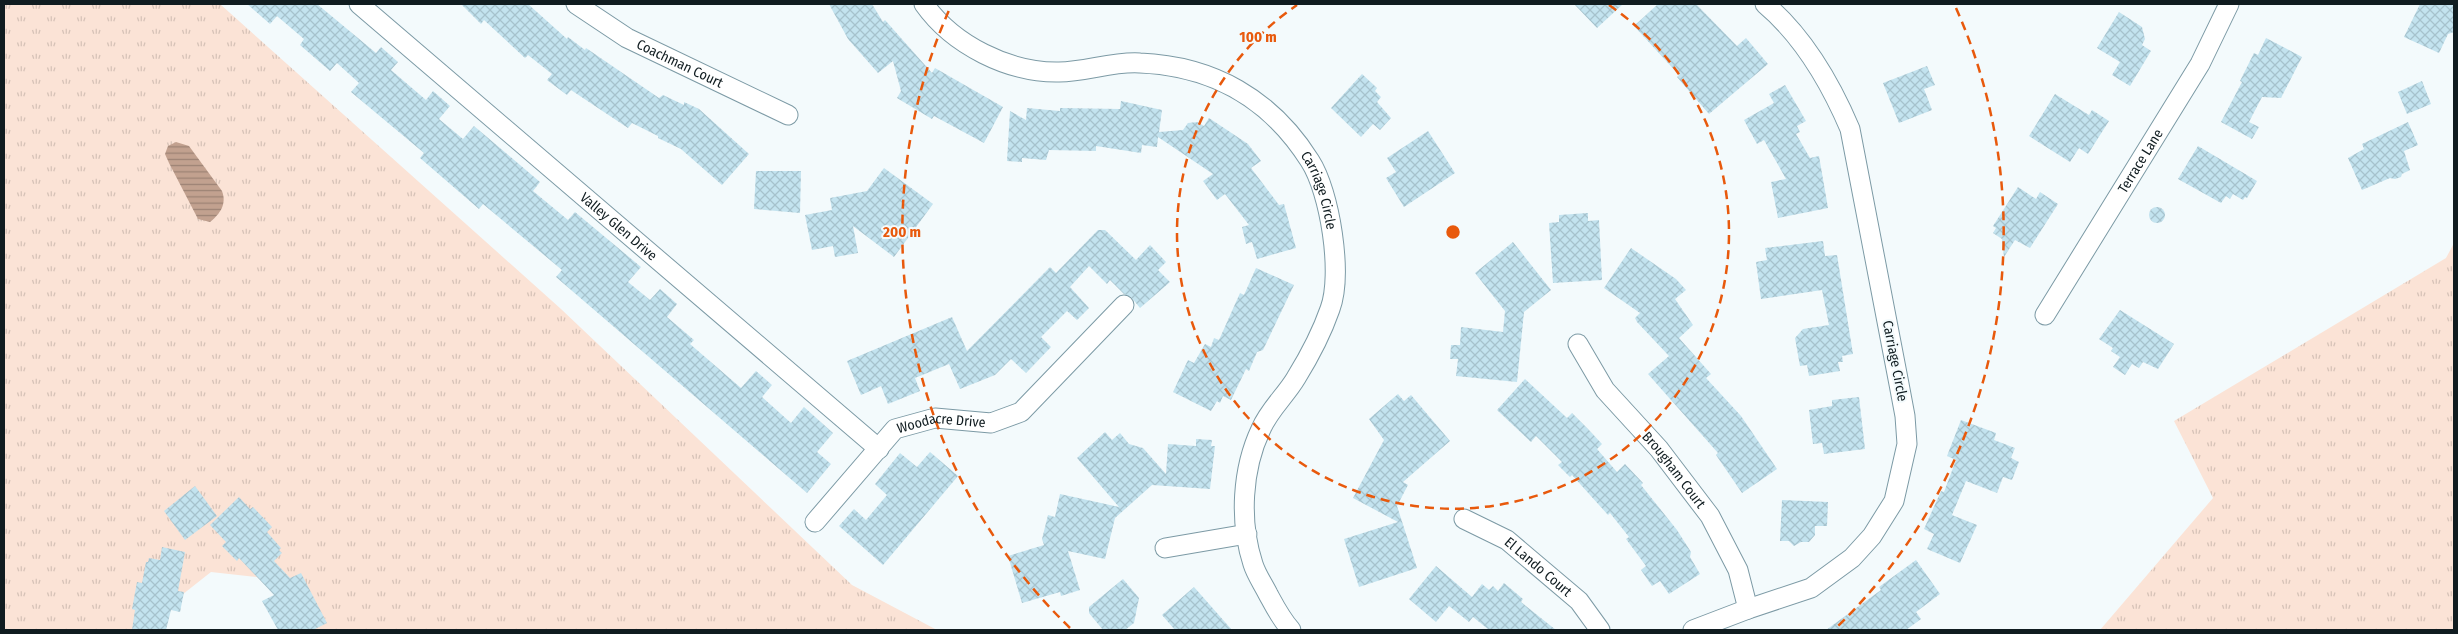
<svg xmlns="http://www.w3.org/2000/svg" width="2458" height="634" font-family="'Fira Sans Condensed',sans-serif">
<defs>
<pattern id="grass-tufts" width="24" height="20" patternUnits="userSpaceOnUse" patternTransform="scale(1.25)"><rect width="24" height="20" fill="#fbe3d6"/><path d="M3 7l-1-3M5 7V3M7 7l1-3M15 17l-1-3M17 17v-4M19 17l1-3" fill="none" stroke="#d6c2b7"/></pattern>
<pattern id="water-rules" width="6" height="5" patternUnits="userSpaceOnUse" patternTransform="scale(1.25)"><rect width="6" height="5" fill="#c2a18f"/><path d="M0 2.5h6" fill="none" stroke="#9c8274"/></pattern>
<pattern id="building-cross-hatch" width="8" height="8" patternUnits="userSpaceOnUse" patternTransform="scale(1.25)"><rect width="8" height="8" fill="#c3e3ef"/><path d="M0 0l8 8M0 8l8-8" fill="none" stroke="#a6c2cd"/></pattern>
</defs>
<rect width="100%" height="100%" fill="#f3fafc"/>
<!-- grass -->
<g fill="url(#grass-tufts)">
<polygon points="4,4 220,4 561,309 852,585 937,630 313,630 257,577 211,572 159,613 158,630 4,630"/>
<polygon points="2454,243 2454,630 2100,630 2213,498 2174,421 2446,258"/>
</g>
<!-- water -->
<path fill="url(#water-rules)" d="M176,142l13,4 33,45c5,13 -2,23 -12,31l-12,-3 -29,-56 -4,-9 3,-8z"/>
<!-- building -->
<g fill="url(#building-cross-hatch)">
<polygon points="247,4 317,4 376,53 381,47 398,62 391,70 426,100 433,91 450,106 439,119 463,139 474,126 540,182 533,191 568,220 575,212 641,267 628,282 650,300 660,289 677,304 667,317 694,340 690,344 741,388 756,371 772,385 762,397 791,423 804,407 833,433 817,452 831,464 807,493 556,277 562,270 483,204 479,209 420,158 424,153 351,92 359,83 337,63 330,71 300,45 304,39 277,16 270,24"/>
<polygon points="461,4 528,4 567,39 568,37 585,50 586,48 659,98 663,95 684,105 684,102 699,109 749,154 722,185 681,149 658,138 658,136 632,123 628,128 571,90 567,95 547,80 552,74 528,55 525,58 484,20 481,24"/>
<polygon points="829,4 872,4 883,22 885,20 932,73 935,68 1003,107 984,143 934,116 932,119 897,98 901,91 893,61 878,73 848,39"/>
<polygon points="1574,4 1623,4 1597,28"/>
<polygon points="1658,4 1696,4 1737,46 1746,38 1768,64 1709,114 1677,77 1679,75 1634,26"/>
<polygon points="2420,4 2454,4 2454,32 2448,34 2439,53 2404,37"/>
<polygon points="2119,12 2142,27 2145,39 2142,45 2151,51 2130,86 2112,75 2120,62 2097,48"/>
<polygon points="2266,38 2302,57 2281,98 2262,97 2249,122 2259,127 2252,139 2221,122 2242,82 2240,81 2254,53 2258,55"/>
<polygon points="1927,66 1935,85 1924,89 1932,110 1899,123 1883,83"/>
<polygon points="1362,74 1377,88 1375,91 1381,97 1377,102 1391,118 1380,130 1373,124 1361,137 1331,108"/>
<polygon points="2422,81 2431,104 2407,114 2398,92"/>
<polygon points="1785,85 1806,121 1797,126 1800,132 1796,134 1810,158 1819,156 1828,208 1778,218 1771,182 1786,179 1764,140 1757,144 1744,120 1774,103 1769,94"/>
<polygon points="2055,94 2089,115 2092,110 2109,121 2088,154 2079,148 2070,162 2029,136"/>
<polygon points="1121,101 1162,110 1159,132 1183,130 1188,123 1197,122 1204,126 1209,118 1248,144 1261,161 1251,168 1279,205 1284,204 1296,248 1257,259 1252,242 1246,244 1242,227 1249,225 1225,194 1217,200 1203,181 1213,174 1158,137 1157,147 1142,145 1141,153 1096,146 1096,151 1049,150 1046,160 1022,158 1022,162 1007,161 1010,111 1026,120 1027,108 1060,111 1060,108 1120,109"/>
<polygon points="2408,122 2418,145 2404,151 2410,170 2402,174 2401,177 2395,179 2390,178 2362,190 2348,158 2364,149 2362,144"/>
<polygon points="1428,131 1455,173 1404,207 1386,178 1396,172 1387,158"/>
<polygon points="2198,146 2257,181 2247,198 2245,197 2243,200 2233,194 2230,199 2226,196 2221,203 2178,179"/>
<polygon points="884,168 933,204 894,257 853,226 858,253 835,257 833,246 812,250 805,215 832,210 830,198 867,191"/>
<polygon points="756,171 801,171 800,213 754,209"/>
<polygon points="2018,187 2036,199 2040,192 2058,204 2030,248 2015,240 2004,257 2002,239 1993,233 1996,228 1993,226"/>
<circle cx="2157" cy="215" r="8"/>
<polygon points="1588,213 1588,221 1599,220 1602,280 1553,283 1549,223 1559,222 1559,215"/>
<polygon points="1098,230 1105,230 1136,260 1150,245 1166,262 1158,270 1170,282 1140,308 1131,297 1124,294 1110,280 1107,284 1089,266 1070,287 1089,308 1077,320 1067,311 1041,337 1051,347 1026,373 1011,359 995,375 960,389 949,364 915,378 920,391 888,404 881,386 861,395 847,361 952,317 967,351 1050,267 1056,273"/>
<polygon points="1823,241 1825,256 1837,255 1853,354 1842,356 1843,362 1838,362 1840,371 1809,376 1807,365 1800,366 1795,338 1803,329 1829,325 1822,290 1761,299 1756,262 1767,260 1765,248"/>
<polygon points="1513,242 1551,290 1524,312 1517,382 1456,376 1458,359 1450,359 1451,345 1460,345 1461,327 1503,332 1505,311 1475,273"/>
<polygon points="1631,248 1676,279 1686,290 1675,299 1693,325 1679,338 1711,374 1706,378 1741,416 1777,469 1742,493 1716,455 1718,453 1648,374 1669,356 1637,322 1635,318 1640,313 1604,288"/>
<polygon points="1256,268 1294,285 1263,350 1257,352 1249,371 1246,369 1231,400 1223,396 1220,403 1217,401 1211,411 1173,392 1188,360 1194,363 1205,344 1211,347 1214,338 1219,340 1240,293 1244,295"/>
<polygon points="2120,310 2174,344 2158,369 2143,362 2139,368 2132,364 2125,375 2113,367 2120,357 2111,351 2113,348 2099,339"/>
<polygon points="1525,379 1567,418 1572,413 1588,429 1602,444 1597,449 1617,472 1625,464 1643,483 1641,485 1677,530 1691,552 1690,557 1700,574 1669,594 1660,581 1652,586 1641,570 1646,566 1626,539 1629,537 1610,513 1608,515 1572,475 1570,477 1558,465 1562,462 1536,436 1531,442 1497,410"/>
<polygon points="1398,394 1404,401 1411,395 1450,441 1403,482 1408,485 1397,506 1417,568 1359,587 1344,539 1398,522 1353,498 1384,440 1369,419"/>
<polygon points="1859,397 1865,449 1824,454 1822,443 1813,444 1809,410 1832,406 1832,400"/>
<polygon points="1961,420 1996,433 1994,440 2015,448 2011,458 2019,462 2012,480 2003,477 1997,493 1966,481 1952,515 1977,525 1960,563 1927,549 1934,534 1924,529 1941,491 1944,492 1956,460 1947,456"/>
<polygon points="1105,432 1112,440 1120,433 1129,444 1143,448 1166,474 1168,444 1196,446 1196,439 1212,440 1211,446 1215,446 1210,489 1152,485 1115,518 1105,559 1068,551 1080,590 1061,596 1060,592 1022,603 1008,556 1044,545 1042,539 1048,515 1055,517 1060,494 1119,507 1077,458"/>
<polygon points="930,452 958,476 883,565 839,526 854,509 866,520 887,495 875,484 900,453 917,467"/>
<polygon points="195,486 217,516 185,540 164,511"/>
<polygon points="239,497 250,509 253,507 272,527 267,532 281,548 279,550 282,553 274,561 290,578 301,573 327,623 313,630 278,630 262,601 274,595 239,558 237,561 222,546 226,542 210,525"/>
<polygon points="1782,500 1828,502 1827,526 1815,526 1815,535 1809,542 1801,542 1794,546 1789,541 1780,541"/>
<polygon points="162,547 185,552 178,591 184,592 180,612 171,610 166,630 132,630 135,610 132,609 137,582 142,583 146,562 148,562 149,558 160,560"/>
<polygon points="1916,560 1940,594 1916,612 1921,619 1906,630 1826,630 1881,590 1879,587"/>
<polygon points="1436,566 1472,597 1482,584 1489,590 1493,586 1498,591 1504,583 1523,599 1521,602 1556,630 1489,630 1473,617 1469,622 1449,606 1436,622 1409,599"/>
<polygon points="1123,579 1139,598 1134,623 1125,630 1103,630 1089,613 1089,607"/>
<polygon points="1194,587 1232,630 1175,630 1162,615"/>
</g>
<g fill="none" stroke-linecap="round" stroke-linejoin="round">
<!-- minor casing -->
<g stroke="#7c9aa5" stroke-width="21">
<g id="minor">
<path id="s1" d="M359,4l520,445"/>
<path id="s2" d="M576,4l51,34 161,77"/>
<path id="s3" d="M924,4c29,41 85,69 135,68 27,0 54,-11 81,-9 73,3 131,36 170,98 20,31 33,113 20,148 -8,23 -21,48 -34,69 -10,17 -27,32 -35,51 -19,40 -22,92 -8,135 3,10 10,20 15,30 7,13 13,25 23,36"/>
<path id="s4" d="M2045,315l155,-251 29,-60"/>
<path id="s5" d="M1578,344l27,46 54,59 51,67 28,54 10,39"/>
<path id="s6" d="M1464,519l43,21 72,61 21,29"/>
<path id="s7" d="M815,522l80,-93 40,-11 56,5 30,-11 103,-107"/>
<polyline points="1165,548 1247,534"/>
<path d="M1693,630l55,-21 63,-21 41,-30 20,-22 22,-35 13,-57 -2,-28 -6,-32 -49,-255c-20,-47 -46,-92 -85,-125"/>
</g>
</g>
<!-- minor -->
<use href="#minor" stroke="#fff" stroke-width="19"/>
</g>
<!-- distance rings -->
<g fill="none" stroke="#e8590c" stroke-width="2.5" stroke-dasharray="9 6">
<path d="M1609 5A276 276 0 1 1 1297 5"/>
<path d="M1070 628A551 551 0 0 1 950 8M1956 8A551 551 0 0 1 1836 628"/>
</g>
<g text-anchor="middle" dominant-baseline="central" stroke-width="4" stroke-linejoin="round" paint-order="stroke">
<!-- street labels -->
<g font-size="14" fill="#101c20" stroke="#f3fafc">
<text stroke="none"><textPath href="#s2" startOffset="120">Coachman Court</textPath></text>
<text stroke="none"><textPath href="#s4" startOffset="181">Terrace Lane</textPath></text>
<text stroke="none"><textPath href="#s3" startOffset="474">Carriage Circle</textPath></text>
<text stroke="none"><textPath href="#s1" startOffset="342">Valley Glen Drive</textPath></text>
<text transform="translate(1895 361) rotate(79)">Carriage Circle</text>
<text stroke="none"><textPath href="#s7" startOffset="170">Woodacre Drive</textPath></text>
<text stroke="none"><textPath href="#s5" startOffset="159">Brougham Court</textPath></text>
<text stroke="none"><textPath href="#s6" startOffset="89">El Lando Court</textPath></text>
</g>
</g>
<circle cx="1453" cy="232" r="8" fill="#e8590c" stroke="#f3fafc" stroke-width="2.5"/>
<g font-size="15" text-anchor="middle" font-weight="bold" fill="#e8590c" stroke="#f3fafc" stroke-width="4" stroke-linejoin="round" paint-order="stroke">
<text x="1258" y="42">100 m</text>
<text x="902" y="237">200 m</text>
</g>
<!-- border -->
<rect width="2458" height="634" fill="none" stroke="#101c20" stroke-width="10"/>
</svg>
